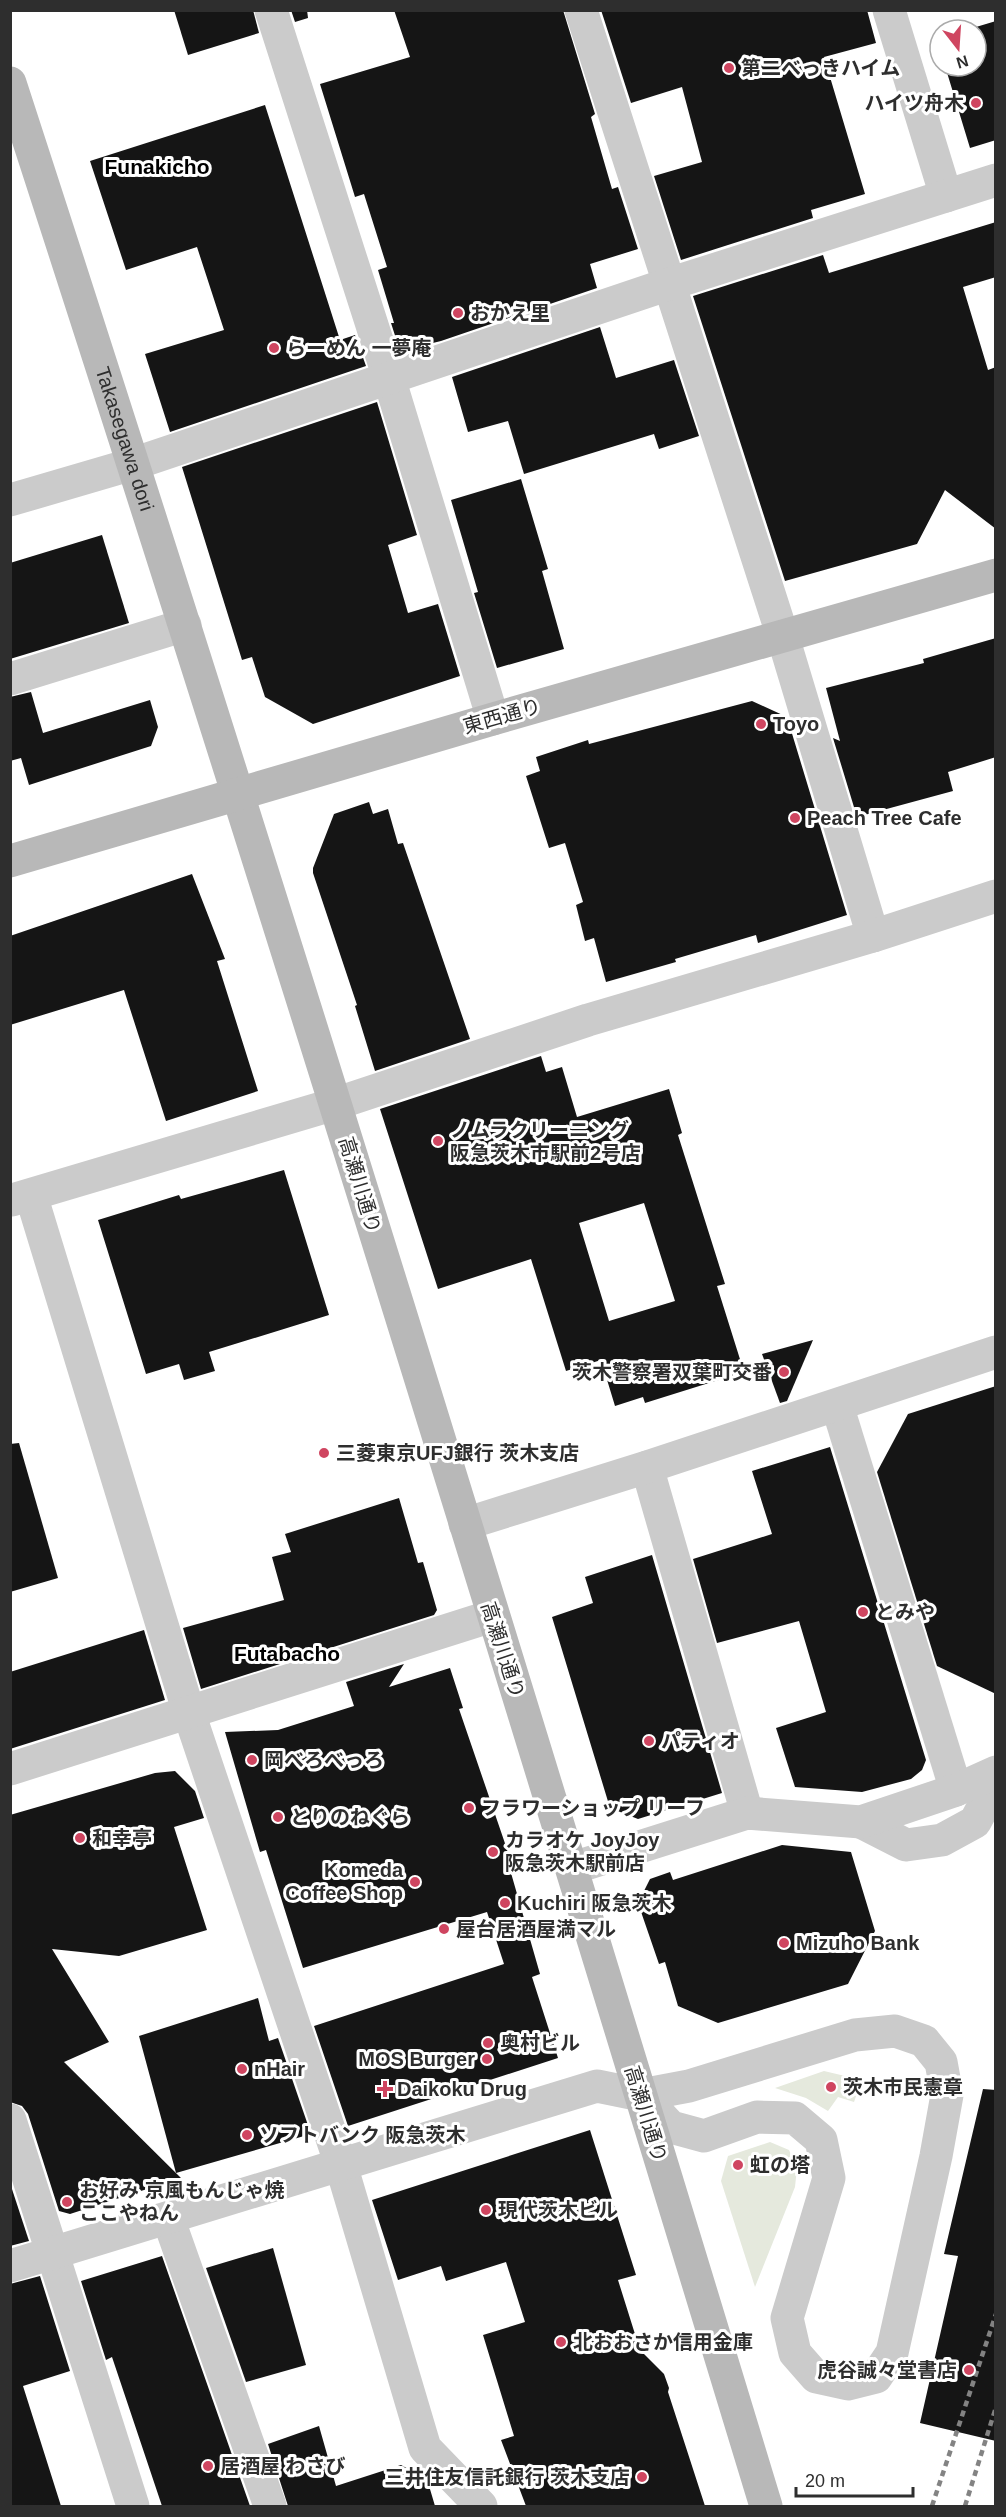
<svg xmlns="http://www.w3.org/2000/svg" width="1006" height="2517" font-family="Helvetica,'Noto Sans JP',sans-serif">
<rect width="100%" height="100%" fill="#fff"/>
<!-- green -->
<g fill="#e5e9dd">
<polygon points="824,2071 845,2076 860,2085 854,2102 838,2097 828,2111 806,2098 775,2088"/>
<polygon points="770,2142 789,2150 797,2168 795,2187 755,2287 721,2181 728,2156"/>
</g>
<!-- building -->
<g fill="#151515" fill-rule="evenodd">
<polygon points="174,10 253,10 259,33 188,55"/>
<polygon points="291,10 307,10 308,18 295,22"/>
<polygon points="394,10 563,10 595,114 591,117 612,189 618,187 638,249 590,264 597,288 441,341 400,351 391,323 394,323 378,270 387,267 364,194 355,197 320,84 410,57"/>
<polygon points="601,10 867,10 876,43 824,57 865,194 811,210 813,218 681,260 654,176 702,162 682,87 631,103"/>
<polygon points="996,21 996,140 970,148 945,66 976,66 976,30 966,30"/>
<polygon points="265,105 340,340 355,335 366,366 170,432 145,354 224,330 197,247 126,270 90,161"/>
<polygon points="996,222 996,277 963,287 988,370 996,367 996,529 945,490 917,544 785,581 693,296 823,255 829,273"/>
<polygon points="600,327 616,378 674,360 699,436 659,449 654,434 524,474 508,421 468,432 452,377"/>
<polygon points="377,402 417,535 388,545 408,613 438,604 460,676 313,724 265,697 252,657 242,660 182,467"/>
<polygon points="521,479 548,569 542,571 564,649 497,668 474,593 478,592 451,500"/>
<polygon points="102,535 129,623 10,659 10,563"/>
<polygon points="996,638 996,757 948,772 953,791 857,817 833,738 840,741 826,688 924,663 923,659"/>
<polygon points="31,692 43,733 150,700 158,727 151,746 29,785 21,758 10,761 10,697"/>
<polygon points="752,701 787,717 847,915 758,943 756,935 675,959 676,962 606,982 594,938 585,941 576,905 583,902 565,843 549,848 526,776 540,771 536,757 588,740 589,744"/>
<polygon points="369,802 373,814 388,809 398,844 403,843 470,1039 375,1071 355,1006 357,1005 313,873 313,868 334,814"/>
<polygon points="192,874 225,959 217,961 258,1091 166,1121 124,990 10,1025 10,936"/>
<path d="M541,1056l5,16 16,-5 15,50 92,-28 13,44 -4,2 47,149 -8,2 27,86 -99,31 -2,-6 -28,9 -14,-46 -35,11 -35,-112 -93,30 -58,-180zM644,1203l31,98 -66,20 -30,-98z"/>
<polygon points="284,1170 329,1315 209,1352 215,1371 184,1380 179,1364 146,1374 98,1220 179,1195 181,1199"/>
<polygon points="813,1340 787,1401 780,1403 762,1354"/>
<polygon points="996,1386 996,1694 937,1666 877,1472 908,1414"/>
<polygon points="19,1443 58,1578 10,1592 10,1444"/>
<polygon points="830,1447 926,1760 922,1770 911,1779 862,1792 795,1787 776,1728 826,1712 799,1621 717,1643 693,1559 772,1534 752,1471"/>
<polygon points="399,1498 418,1563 423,1562 437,1610 434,1615 201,1689 183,1628 284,1600 272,1557 291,1552 285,1534"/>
<polygon points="652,1555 722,1793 638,1819 610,1808 552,1617 593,1603 585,1577"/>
<polygon points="144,1630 165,1700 10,1749 10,1672"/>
<polygon points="404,1664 389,1687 450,1668 463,1708 459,1709 510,1858 507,1859 540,1974 532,1977 558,2058 348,2126 314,2026 504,1964 487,1912 303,1968 266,1850 260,1852 225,1732 278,1730 354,1706 346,1682"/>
<polygon points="175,1771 195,1791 204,1818 174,1827 207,1930 119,1956 52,1949 109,2042 64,2062 181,2178 70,2214 59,2211 28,2114 22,2106 10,2102 10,1815 155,1773"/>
<polygon points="782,1845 851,1852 875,1931 848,1984 718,2023 678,2006 665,1962 659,1964 638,1903 650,1879 670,1872 673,1880"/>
<polygon points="258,1998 269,2041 278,2038 311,2134 176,2173 139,2036"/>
<polygon points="983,2089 996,2090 996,2441 920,2423 958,2256 944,2254"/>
<polygon points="590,2130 636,2275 618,2280 640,2350 664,2374 669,2388 668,2392 705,2506 526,2506 501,2440 514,2436 483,2335 525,2322 506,2262 446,2281 441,2266 398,2280 372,2200"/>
<polygon points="10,2183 29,2241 10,2246"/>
<polygon points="273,2248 306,2365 246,2382 206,2268"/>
<polygon points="162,2256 250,2506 162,2506 112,2357 106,2360 81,2281"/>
<polygon points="40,2276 70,2371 23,2386 61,2506 10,2506 10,2284"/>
<polygon points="319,2426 336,2486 401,2465 427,2479 435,2506 288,2506 268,2444"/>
</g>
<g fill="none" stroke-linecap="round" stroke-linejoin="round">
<!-- street -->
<g stroke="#cbcbcb" stroke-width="33">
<polyline points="271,10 389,378 493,719"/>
<polyline points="581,10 783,637 873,936"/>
<polyline points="889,10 946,196"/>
<polyline points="10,500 133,464 669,284 996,180"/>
<polyline points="10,679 185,625"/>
<polyline points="31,1195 189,1713 341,2165 425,2448 481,2506"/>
<polyline points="12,1200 335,1104 588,1020 873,936 996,896"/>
<polyline points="837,1405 956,1790"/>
<polyline points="647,1467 747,1813"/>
<polyline points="465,1524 647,1467 996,1352"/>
<polyline points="10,1769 492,1616"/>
<polyline points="861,1822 906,1845 942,1840 975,1822 996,1783"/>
<polyline points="573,1868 747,1813 861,1822 956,1790 996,1772"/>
<polyline points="10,2120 133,2506"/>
<polyline points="168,2218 270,2506"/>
<polyline points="10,2266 597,2086 641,2095 689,2086 855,2035 895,2031 924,2041 941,2062 947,2095 936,2156 892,2353 876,2377 848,2384 816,2377 795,2353 787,2318 829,2178 821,2140 795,2118 757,2117 704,2136 671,2127 641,2095"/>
</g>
<!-- secondary -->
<g stroke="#b8b8b8" stroke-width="33">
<path id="s1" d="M10,83c262,805 510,1614 756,2423"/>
<polyline points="10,861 493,719 996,575"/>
</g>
<!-- rail -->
<g stroke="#838383" stroke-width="4.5" stroke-dasharray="6 4.5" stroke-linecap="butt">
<polyline points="932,2506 996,2314"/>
<polyline points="965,2506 996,2407"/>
</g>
</g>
<!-- markers -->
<g fill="#cf4560" stroke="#fff" stroke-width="2">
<circle cx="729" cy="68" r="6"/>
<circle cx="976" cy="103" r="6"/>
<circle cx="458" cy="313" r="6"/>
<circle cx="274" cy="348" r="6"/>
<circle cx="761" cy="724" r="6"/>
<circle cx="795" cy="818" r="6"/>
<circle cx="438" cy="1141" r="6"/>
<circle cx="784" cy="1372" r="6"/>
<circle cx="324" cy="1453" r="6"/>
<circle cx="863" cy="1612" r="6"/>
<circle cx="649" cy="1741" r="6"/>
<circle cx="252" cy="1760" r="6"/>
<circle cx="469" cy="1808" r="6"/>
<circle cx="278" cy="1817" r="6"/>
<circle cx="80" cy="1838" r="6"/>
<circle cx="493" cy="1852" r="6"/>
<circle cx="415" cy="1882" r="6"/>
<circle cx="505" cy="1903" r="6"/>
<circle cx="444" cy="1929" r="6"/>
<circle cx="784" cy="1943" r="6"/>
<circle cx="488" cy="2043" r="6"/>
<circle cx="487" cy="2059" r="6"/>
<circle cx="242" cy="2069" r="6"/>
<circle cx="831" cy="2087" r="6"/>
<path d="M382 2080h6v6h6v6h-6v6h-6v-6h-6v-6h6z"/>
<circle cx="247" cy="2135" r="6"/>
<circle cx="738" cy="2165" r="6"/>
<circle cx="67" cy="2202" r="6"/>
<circle cx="486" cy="2210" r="6"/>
<circle cx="561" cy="2342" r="6"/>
<circle cx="969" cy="2370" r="6"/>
<circle cx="208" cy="2466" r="6"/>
<circle cx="642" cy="2477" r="6"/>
</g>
<g text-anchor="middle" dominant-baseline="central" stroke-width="6" stroke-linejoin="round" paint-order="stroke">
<!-- poi labels -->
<g font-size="20" font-weight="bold" fill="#2e2e2e" stroke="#fff" text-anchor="start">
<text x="741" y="68">第二べっきハイム</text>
<text x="964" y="103" text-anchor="end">ハイツ舟木</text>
<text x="470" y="313">おかえ里</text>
<text x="286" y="348">らーめん 一夢庵</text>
<text x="773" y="724">Toyo</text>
<text x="807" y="818">Peach Tree Cafe</text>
<text x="450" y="1130">ノムラクリーニング<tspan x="450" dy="23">阪急茨木市駅前2号店</tspan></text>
<text x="772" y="1372" text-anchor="end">茨木警察署双葉町交番</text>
<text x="336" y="1453">三菱東京UFJ銀行 茨木支店</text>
<text x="875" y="1612">とみや</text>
<text x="661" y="1741">パティオ</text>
<text x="264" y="1760">岡べろべっろ</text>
<text x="481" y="1808">フラワーショップ リーフ</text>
<text x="290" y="1817">とりのねぐら</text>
<text x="92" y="1838">和幸亭</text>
<text x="505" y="1840">カラオケ JoyJoy<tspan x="505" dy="23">阪急茨木駅前店</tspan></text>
<text x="403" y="1870" text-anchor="end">Komeda<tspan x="403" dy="23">Coffee Shop</tspan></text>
<text x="517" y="1903">Kuchiri 阪急茨木</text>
<text x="456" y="1929">屋台居酒屋満マル</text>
<text x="796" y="1943">Mizuho Bank</text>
<text x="500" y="2043">奥村ビル</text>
<text x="475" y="2059" text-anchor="end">MOS Burger</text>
<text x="254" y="2069">nHair</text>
<text x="843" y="2087">茨木市民憲章</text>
<text x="397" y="2089">Daikoku Drug</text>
<text x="259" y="2135">ソフトバンク 阪急茨木</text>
<text x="750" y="2165">虹の塔</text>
<text x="79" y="2190">お好み 京風もんじゃ焼<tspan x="79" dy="23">ここやねん</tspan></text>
<text x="498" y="2210">現代茨木ビル</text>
<text x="573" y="2342">北おおさか信用金庫</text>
<text x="957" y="2370" text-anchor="end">虎谷誠々堂書店</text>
<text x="220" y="2466">居酒屋 わさび</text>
<text x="630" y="2477" text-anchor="end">三井住友信託銀行 茨木支店</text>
</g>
<!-- street labels -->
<g font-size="20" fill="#2e2e2e" stroke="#fff">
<text stroke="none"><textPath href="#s1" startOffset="374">Takasegawa dori</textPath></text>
<text transform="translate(502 716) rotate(-16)">東西通り</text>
<text transform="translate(360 1185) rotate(73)">高瀬川通り</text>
<text transform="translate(503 1650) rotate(72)">高瀬川通り</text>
<text transform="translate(646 2114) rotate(73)">高瀬川通り</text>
</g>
<!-- neighbourhood labels -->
<g font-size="21" font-weight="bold" fill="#000" stroke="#fff">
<text x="157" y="166">Funakicho</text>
<text x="287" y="1653">Futabacho</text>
</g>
</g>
<!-- border -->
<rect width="1006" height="2517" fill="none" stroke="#2e2e2e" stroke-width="24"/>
<!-- north arrow -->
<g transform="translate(958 48) rotate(163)"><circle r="28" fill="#ffffff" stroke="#ababab" stroke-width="1.5"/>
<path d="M0-4.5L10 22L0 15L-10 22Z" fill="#cf4560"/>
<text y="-9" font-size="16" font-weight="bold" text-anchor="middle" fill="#2e2e2e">N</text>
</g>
<!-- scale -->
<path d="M796 2487v9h117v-9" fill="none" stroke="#2e2e2e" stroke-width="3"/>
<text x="805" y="2487" font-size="18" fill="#2e2e2e" stroke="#ffffff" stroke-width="4.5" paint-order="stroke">20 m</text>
</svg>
